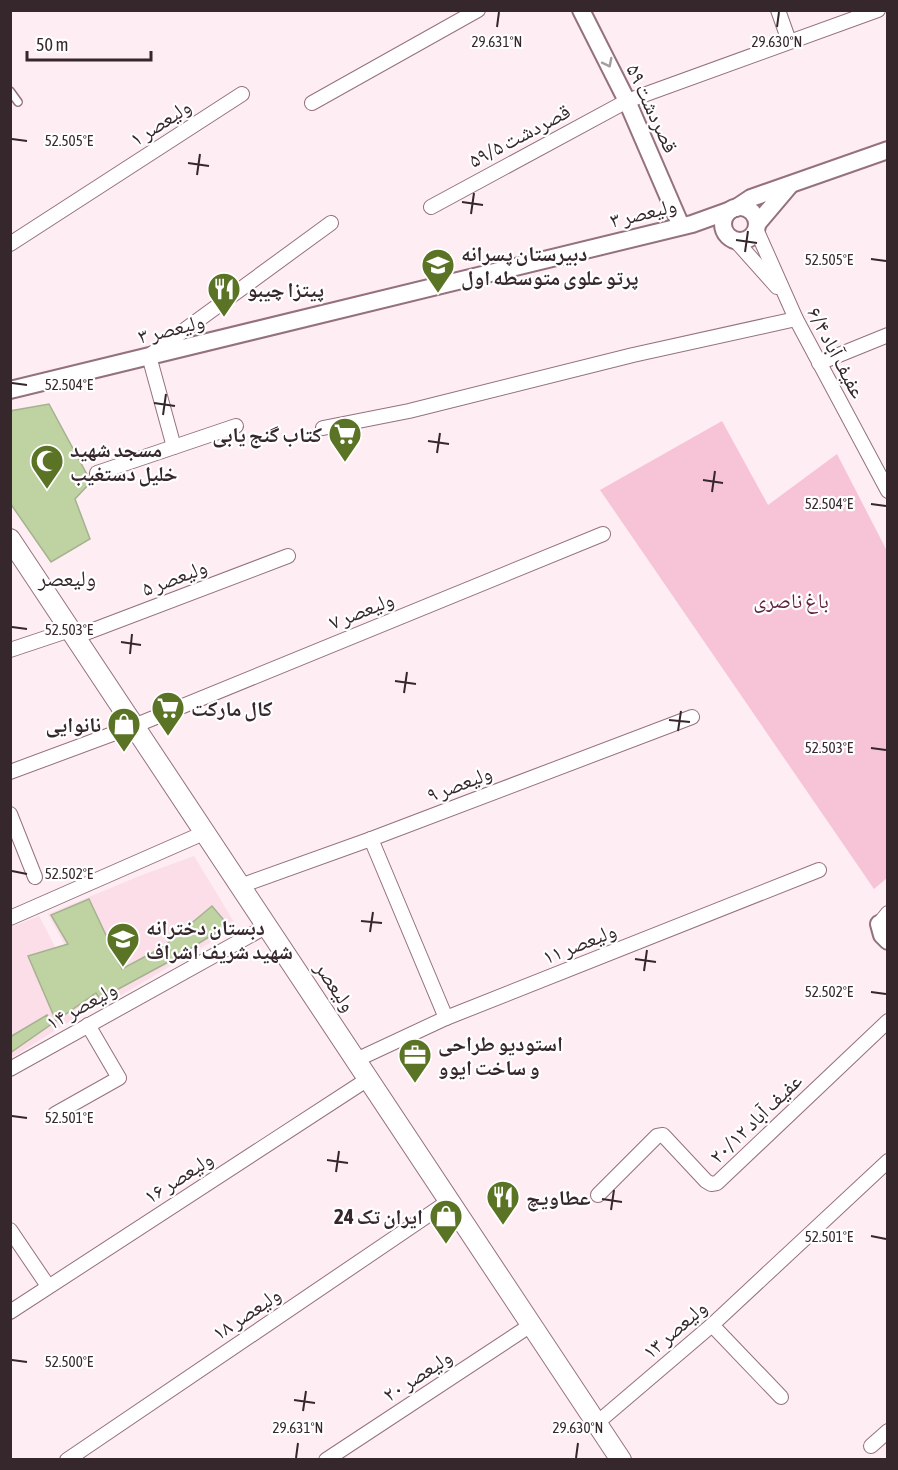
<svg xmlns="http://www.w3.org/2000/svg" width="898" height="1470" font-family="'Asap Condensed','Noto Naskh Arabic',sans-serif">
<rect width="100%" height="100%" fill="#feedf3"/>
<!-- built -->
<g fill="#fcdee9">
<polygon points="194,856 237,927 99,1008 48,914 142,875"/>
<polygon points="39,916 88,1010 11,1058 11,927"/>
</g>
<!-- green -->
<polygon fill="#f7c3d7" points="722,421 768,505 837,454 887,551 888,877 874,889 600,490"/>
<!-- building -->
<g fill="#bfd2a2" stroke="#a5b290" stroke-width="1.5">
<polygon points="49,404 91,482 75,499 90,539 51,562 10,503 10,411"/>
<polygon points="89,899 122,969 163,947 212,906 228,925 172,960 100,999 96,993 56,1021 28,956 68,944 51,915"/>
<polygon points="47,1015 53,1023 10,1053 10,1037"/>
</g>
<g fill="none" stroke-linecap="round" stroke-linejoin="round">
<!-- service casing -->
<g stroke="#95717f" stroke-width="10">
<polyline id="service" points="10,91 18,102"/>
</g>
<!-- minor casing -->
<g stroke="#95717f" stroke-width="16">
<g id="minor">
<polyline points="778,10 789,41"/>
<polyline points="312,103 478,10"/>
<polyline points="431,207 627,101 878,10"/>
<polyline points="756,229 796,319 888,491"/>
<polyline points="735,240 777,287"/>
<polyline points="10,244 242,94"/>
<polyline points="819,363 888,335"/>
<polyline points="323,428 409,411 633,355 796,319"/>
<polyline points="174,447 149,356 331,223"/>
<polyline points="97,473 236,426"/>
<polyline points="75,637 288,556"/>
<polyline points="10,650 70,630"/>
<polyline points="10,772 134,726 603,534"/>
<polyline points="10,814 35,877"/>
<polyline points="371,839 446,1018"/>
<polyline points="240,886 371,839 692,717"/>
<polyline points="10,918 206,832"/>
<polyline points="879,924 888,913"/>
<polyline points="356,1060 446,1018 819,870"/>
<polyline points="10,1069 267,926"/>
<polyline points="55,1114 119,1078 88,1025"/>
<polyline points="598,1195 657,1136 663,1135 706,1181 711,1184 717,1183 888,1021"/>
<polyline points="10,1230 48,1286"/>
<polyline points="10,1312 368,1079"/>
<polyline points="712,1325 781,1397"/>
<polyline points="597,1423 712,1325 888,1161"/>
<polyline points="871,1446 888,1431"/>
<polyline points="67,1460 449,1201"/>
<polyline points="326,1460 531,1325"/>
</g>
</g>
<!-- tertiary casing -->
<g stroke="#95717f" stroke-width="20">
<g id="tertiary">
<polyline points="581,10 627,101 681,226"/>
<circle cx="740" cy="224" r="17"/>
<polyline points="736,208 751,198 888,150"/>
<polyline points="757,224 790,185"/>
<polyline points="10,390 692,224 731,210"/>
<polyline points="879,924 882,935 888,941"/>
</g>
</g>
<!-- secondary casing -->
<g stroke="#95717f" stroke-width="22">
<polyline id="secondary" points="10,539 621,1460"/>
</g>
<!-- service -->
<use href="#service" stroke="#fff" stroke-width="7"/>
<!-- minor -->
<use href="#minor" stroke="#fff" stroke-width="14"/>
<!-- tertiary -->
<use href="#tertiary" stroke="#fff" stroke-width="16"/>
<!-- secondary -->
<use href="#secondary" stroke="#fff" stroke-width="20"/>
</g>
<!-- one-way arrows -->
<defs><path id="oneway-chevron" d="M-2-3.5L2.5 0L-2 3.5" fill="none" stroke-width="1.6" stroke-linecap="round" stroke-linejoin="round" transform="scale(1.5)"/></defs>
<use stroke="#a59ea0" href="#oneway-chevron" transform="translate(608 63) rotate(63)"/>
<!-- ticks -->
<path fill="none" stroke="#36272d" stroke-width="2" d="M497,27l2,-15M777,27l2,-15M12,139l15,2M188,163l21,3M197,175l3,-21M462,202l21,3M471,214l3,-21M736,240l21,3M745,252l3,-21M871,259l15,2M12,383l15,2M154,403l21,3M163,415l3,-21M428,441l21,3M437,453l3,-20M703,480l20,3M712,492l3,-21M871,504l15,2M12,627l15,2M121,642l20,3M130,654l2,-20M395,681l21,3M404,693l3,-21M669,720l21,2M678,731l3,-20M871,748l15,2M12,871l15,3M361,921l21,2M370,932l3,-20M635,959l21,3M644,971l3,-21M871,992l15,2M12,1116l15,2M327,1160l21,3M336,1172l3,-21M602,1199l20,3M611,1210l3,-20M871,1236l15,3M12,1360l15,2M294,1400l21,3M303,1411l3,-20M296,1458l2,-15M576,1458l2,-15"/>
<!-- icons -->
<defs>
<g id="school-pin" transform="scale(1.725)"><path d="M0 17L-7.5 6A9.5 9.5 0 1 1 7.5 6Z" fill="#5a7325" stroke="#fff"/><path d="M0-5L7-2L0 1L-7-2ZM-4 1L0 2.5L4 1V4Q0 6-4 4Z" fill="#fff"/></g>
<g id="restaurant-pin" transform="scale(1.725)"><path d="M0 17L-7.5 6A9.5 9.5 0 1 1 7.5 6Z" fill="#5a7325" stroke="#fff"/><path d="M-5-6h1v4h1v-4h1v4h1v-4h1v5L-1.5 .5V6h-2V.5L-5-1ZM5-6V6H3V1.5H1.5Q1.5-4 5-6Z" fill="#fff"/></g>
<g id="supermarket-pin" transform="scale(1.725)"><path d="M0 17L-7.5 6A9.5 9.5 0 1 1 7.5 6Z" fill="#5a7325" stroke="#fff"/><path d="M-6-5.5h2.5l.6 2H6L4.5 2H-2.5L-4.4-4H-6ZM-1.5 3.2a1.3 1.3 0 1 0 .1 0ZM3 3.2a1.3 1.3 0 1 0 .1 0Z" fill="#fff"/></g>
<g id="mosque-pin" transform="scale(1.725)"><path d="M0 17L-7.5 6A9.5 9.5 0 1 1 7.5 6Z" fill="#5a7325" stroke="#fff"/><path d="M3.5-4.9A6 6 0 1 0 3.5 4.9A5 5 0 1 1 3.5-4.9Z" fill="#fff"/></g>
<g id="shop-pin" transform="scale(1.725)"><path d="M0 17L-7.5 6A9.5 9.5 0 1 1 7.5 6Z" fill="#5a7325" stroke="#fff"/><path d="M-5-2.5h2.3a2.7 3.5 0 0 1 5.4 0H5L5.5 6h-11ZM-1.5-2.5h3a1.5 2.3 0 0 0-3 0Z" fill="#fff"/></g>
<g id="office-pin" transform="scale(1.725)"><path d="M0 17L-7.5 6A9.5 9.5 0 1 1 7.5 6Z" fill="#5a7325" stroke="#fff"/><path d="M-6-3h4V-5.5h4V-3h4V5H-6ZM-1-4.5V-3h2v-1.5ZM-6 0V1H6V0Z" fill="#fff"/></g>
</defs>
<g fill-rule="evenodd">
<use href="#school-pin" x="438" y="265"/>
<use href="#restaurant-pin" x="224" y="289"/>
<use href="#supermarket-pin" x="345" y="434"/>
<use href="#mosque-pin" x="47" y="461"/>
<use href="#supermarket-pin" x="168" y="708"/>
<use href="#shop-pin" x="124" y="724"/>
<use href="#school-pin" x="123" y="939"/>
<use href="#office-pin" x="415" y="1055"/>
<use href="#restaurant-pin" x="503" y="1197"/>
<use href="#shop-pin" x="446" y="1216"/>
</g>
<g text-anchor="middle" dominant-baseline="central" stroke-width="4.5" stroke-linejoin="round" paint-order="stroke">
<!-- street labels -->
<g font-size="21" fill="#36272d" stroke="#fff">
<text transform="translate(653 108) rotate(65)">۵۹ قصردشت</text>
<text transform="translate(160 122) rotate(-33)">۱ ولیعصر</text>
<text transform="translate(519 135) rotate(-28)">۵۹/۵ قصردشت</text>
<text transform="translate(643 212) rotate(-14)">۳ ولیعصر</text>
<text transform="translate(171 328) rotate(-14)">۳ ولیعصر</text>
<text transform="translate(837 352) rotate(62)">عفیف آباد ۶/۴</text>
<text transform="translate(174 577) rotate(-21)">۵ ولیعصر</text>
<text transform="translate(361 610) rotate(-22)">۷ ولیعصر</text>
<text transform="translate(459 783) rotate(-21)">۹ ولیعصر</text>
<text transform="translate(579 943) rotate(-22)">۱۱ ولیعصر</text>
<text transform="translate(336 986) rotate(56)">ولیعصر</text>
<text transform="translate(81 1005) rotate(-29)">۱۴ ولیعصر</text>
<text transform="translate(755 1118) rotate(-44)">عفیف آباد ۲۰/۱۲</text>
<text transform="translate(178 1177) rotate(-33)">۱۶ ولیعصر</text>
<text transform="translate(246 1313) rotate(-34)">۱۸ ولیعصر</text>
<text transform="translate(674 1329) rotate(-41)">۱۳ ولیعصر</text>
<text transform="translate(417 1375) rotate(-33)">۲۰ ولیعصر</text>
</g>
<!-- poi labels -->
<g font-size="21" font-weight="bold" fill="#36272d" stroke="#fff" text-anchor="start">
<text x="461" y="253">دبیرستان پسرانه<tspan x="461" dy="24">پرتو علوی متوسطه اول</tspan></text>
<text x="247" y="289">پیتزا چیبو</text>
<text x="322" y="434" text-anchor="end">کتاب گنج یابی</text>
<text x="70" y="449">مسجد شهید<tspan x="70" dy="24">خلیل دستغیب</tspan></text>
<text x="191" y="708">کال مارکت</text>
<text x="101" y="724" text-anchor="end">نانوایی</text>
<text x="146" y="927">دبستان دخترانه<tspan x="146" dy="24">شهید شریف اشراف</tspan></text>
<text x="438" y="1043">استودیو طراحی<tspan x="438" dy="24">و ساخت ایوو</tspan></text>
<text x="526" y="1197">عطاویچ</text>
<text x="423" y="1216" text-anchor="end">ایران تک 24</text>
</g>
<!-- park labels -->
<g font-size="21" fill="#60213f" stroke="#fff">
<text x="791" y="600">باغ ناصری</text>
</g>
<!-- neighbourhood labels -->
<g font-size="22" fill="#36272d" stroke="#fff">
<text x="67" y="578">ولیعصر</text>
</g>
</g>
<g font-size="15" text-anchor="middle" fill="#36272d" stroke="#fff" stroke-width="4.5" stroke-linejoin="round" paint-order="stroke">
<text x="497" y="47">29.631°N</text>
<text x="777" y="47">29.630°N</text>
<text x="69" y="146">52.505°E</text>
<text x="829" y="265">52.505°E</text>
<text x="69" y="390">52.504°E</text>
<text x="829" y="509">52.504°E</text>
<text x="69" y="635">52.503°E</text>
<text x="829" y="753">52.503°E</text>
<text x="69" y="879">52.502°E</text>
<text x="829" y="997">52.502°E</text>
<text x="69" y="1123">52.501°E</text>
<text x="829" y="1242">52.501°E</text>
<text x="69" y="1367">52.500°E</text>
<text x="298" y="1433">29.631°N</text>
<text x="578" y="1433">29.630°N</text>
</g>
<!-- border -->
<rect width="898" height="1470" fill="none" stroke="#36272d" stroke-width="24"/>
<!-- scale -->
<path d="M27 51v9h124v-9" fill="none" stroke="#36272d" stroke-width="3"/>
<text x="36" y="51" font-size="18" fill="#36272d" stroke="#ffffff" stroke-width="4.5" paint-order="stroke">50 m</text>
</svg>
